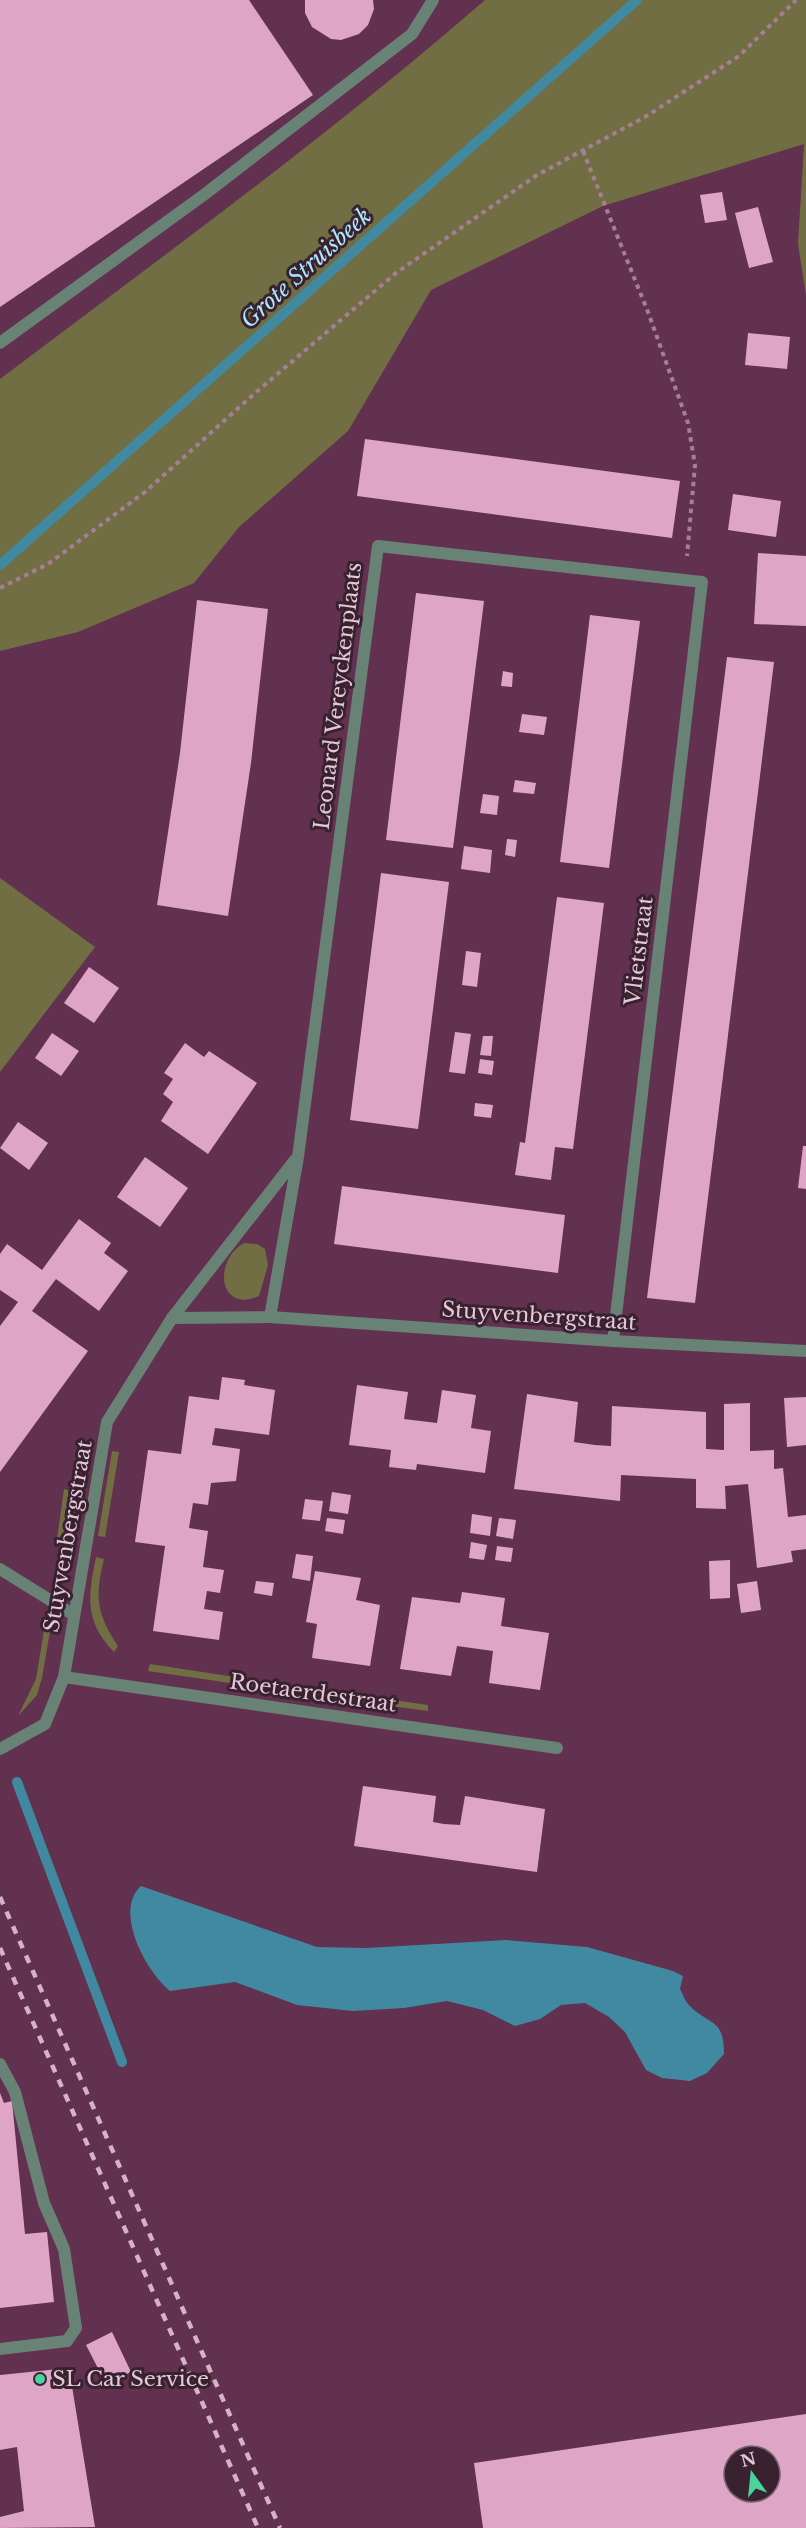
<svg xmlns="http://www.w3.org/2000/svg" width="806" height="2528" font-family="'Libre Baskerville',serif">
<rect width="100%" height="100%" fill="#61314f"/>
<!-- green -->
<g fill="#726e43">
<path d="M485,0h321v295l-8,-51 6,-100 -201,62 -172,84 -83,141 -109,96 -45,56 -116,49 -78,19v-272c164,-124 330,-244 485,-379z"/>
<polygon points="0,878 95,947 0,1072"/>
<path d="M244,1243l13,1 8,5 3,16 -9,31c-41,18 -46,-36 -15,-53z"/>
<polygon points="112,1451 119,1452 105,1537 98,1536"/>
<polygon points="64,1489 71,1491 62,1547 56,1546"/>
<path d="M96,1557l8,2c-9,37 -8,54 14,87l-4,6c-30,-31 -26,-56 -18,-95z"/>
<polygon points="45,1624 51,1625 42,1678 37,1695 18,1716 36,1679"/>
<polygon points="150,1664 301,1687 300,1693 148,1671"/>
<polygon points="317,1689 428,1705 428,1711 317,1696"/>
</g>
<!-- water -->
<path fill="#4189a1" d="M141,1886l176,61 49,1 140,-8 81,7 86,24 10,5 -3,13c3,5 5,13 10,17 20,20 34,12 34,48l-17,19 -17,8 -28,-3 -16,-8 -21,-38 -16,-15 -24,-14 -24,2 -21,14 -25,7 -32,-16 -36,-9 -43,7 -51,3 -56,-6 -62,-23 -65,9c-24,-19 -57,-80 -29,-105z"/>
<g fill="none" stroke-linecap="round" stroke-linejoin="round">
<!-- stream -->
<g stroke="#4189a1" stroke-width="10">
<polyline points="0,565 637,0"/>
<polyline points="17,1782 122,2062"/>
</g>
</g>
<!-- building -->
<g fill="#dfa5c7" fill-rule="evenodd">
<polygon points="0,0 249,0 313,95 0,307"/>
<polygon points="305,0 373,0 374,9 368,25 359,34 341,40 331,39 312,27 305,13"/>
<polygon points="722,192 727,220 705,223 700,195"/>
<polygon points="758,207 773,262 749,268 735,213"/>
<polygon points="748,333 790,337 787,369 745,365"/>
<polygon points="365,439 680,481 672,538 357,496"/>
<polygon points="733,494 781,501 776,537 728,530"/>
<polygon points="758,553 806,556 806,626 754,624"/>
<polygon points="416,593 484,601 453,848 386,840"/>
<polygon points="197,600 268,609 251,763 228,916 157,905 180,753"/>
<polygon points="590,615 640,621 609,868 560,862"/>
<polygon points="727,657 774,662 695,1303 647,1298"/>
<polygon points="503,671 513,673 512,687 501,686"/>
<polygon points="522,714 547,717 544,735 519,732"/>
<polygon points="515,780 536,783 534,794 513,792"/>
<polygon points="483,794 499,796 497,815 480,813"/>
<polygon points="507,839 517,840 515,857 505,855"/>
<polygon points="464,846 492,850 490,873 461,869"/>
<polygon points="381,873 449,882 418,1129 350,1120"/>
<polygon points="557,897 604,903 573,1149 555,1147 551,1180 515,1175 520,1142 525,1143"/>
<polygon points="466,951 481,953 477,987 462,985"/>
<polygon points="89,967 119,988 94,1023 64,1003"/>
<polygon points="455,1032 471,1034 465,1074 449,1072"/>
<polygon points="52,1033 79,1051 61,1076 35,1058"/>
<polygon points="483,1036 493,1036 491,1056 480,1055"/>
<polygon points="185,1043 204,1057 209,1051 257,1083 208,1154 161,1121 173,1102 163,1094 173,1079 164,1073"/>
<polygon points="480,1059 494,1061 492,1075 478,1073"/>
<polygon points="475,1103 493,1105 491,1118 474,1116"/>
<polygon points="18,1122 48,1143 29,1170 0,1148"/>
<polygon points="803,1146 806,1146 806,1189 798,1188"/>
<polygon points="145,1157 188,1188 160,1227 117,1197"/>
<polygon points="342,1186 565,1215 558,1273 334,1244"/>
<polygon points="79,1219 111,1243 104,1253 128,1271 99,1311 56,1279 32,1311 88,1351 0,1472 0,1326 18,1302 0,1290 0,1254 7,1244 42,1270"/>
<polygon points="222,1377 245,1380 244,1385 275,1390 269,1435 215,1428 212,1445 240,1449 236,1481 211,1483 208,1505 193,1503 189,1528 208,1531 203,1567 224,1570 220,1593 207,1591 204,1609 223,1612 219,1640 153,1631 165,1546 135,1542 148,1450 181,1454 189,1396 219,1400"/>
<polygon points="357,1385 408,1392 404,1419 437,1423 442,1390 476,1395 471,1428 491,1431 485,1473 417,1464 416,1470 389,1467 391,1450 349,1445"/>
<polygon points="527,1394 578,1402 574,1442 595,1445 611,1446 612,1406 706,1412 706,1449 724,1450 724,1404 750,1403 750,1451 774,1450 774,1469 783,1468 788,1517 806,1515 806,1549 791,1551 793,1562 757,1568 748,1484 725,1486 726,1509 696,1508 696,1479 621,1475 620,1501 514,1489"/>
<polygon points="806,1397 806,1445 787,1447 784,1398"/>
<polygon points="332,1492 351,1495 348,1514 329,1511"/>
<polygon points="305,1499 323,1501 320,1521 302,1519"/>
<polygon points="472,1514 492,1517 490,1536 470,1533"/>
<polygon points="327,1518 345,1520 343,1534 325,1531"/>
<polygon points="499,1518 516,1520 513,1539 496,1536"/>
<polygon points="471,1542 487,1545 484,1560 469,1558"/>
<polygon points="497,1546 513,1548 511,1562 495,1560"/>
<polygon points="296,1554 313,1556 310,1581 292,1578"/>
<polygon points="730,1560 730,1598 710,1599 709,1561"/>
<polygon points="315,1571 361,1578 356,1600 380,1605 370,1666 312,1658 317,1624 306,1622"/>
<polygon points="256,1581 274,1583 272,1596 254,1593"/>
<polygon points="757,1581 761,1610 741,1613 737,1584"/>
<polygon points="462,1592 505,1598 501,1626 549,1633 540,1690 489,1683 493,1651 457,1646 451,1676 400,1669 412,1597 460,1603"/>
<polygon points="363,1786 436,1796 433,1822 444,1824 460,1825 465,1796 545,1809 537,1872 354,1846"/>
<polygon points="0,2093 4,2103 12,2101 25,2234 47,2232 54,2302 0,2308"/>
<polygon points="112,2332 131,2372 106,2384 86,2345"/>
<polygon points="69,2368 95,2527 0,2528 0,2517 24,2511 17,2447 0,2450 0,2375"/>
<path d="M806,2414v114h-323l-9,-65zM734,2456h36v36h-36z"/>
</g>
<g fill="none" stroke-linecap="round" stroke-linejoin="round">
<!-- path -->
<g stroke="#a67f97" stroke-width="4" stroke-dasharray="4.5 4.5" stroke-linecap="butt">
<polyline points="583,151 648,312 688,423 695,465 687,556"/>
<polyline points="0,588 48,564 145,492 254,394 396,273 537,175 645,117 739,56 796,0"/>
</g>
<!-- lane -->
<g stroke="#688275" stroke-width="12">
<polyline points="0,343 205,194 412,34 433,0"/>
<polyline points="0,1569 74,1615"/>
<polyline points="0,2064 15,2092 44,2203 64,2249 76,2328 67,2341"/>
</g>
<!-- street -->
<g stroke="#688275" stroke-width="12">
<polyline points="270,1317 613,1341 806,1351"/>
<polyline points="172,1318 270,1317 298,1157 378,546 702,582 613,1341"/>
<polyline points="64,1677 557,1748"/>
<polyline points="0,1749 45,1724 64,1677 107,1422 172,1318 295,1160"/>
<polyline points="0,2349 67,2341"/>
</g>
<!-- rail -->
<g stroke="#d4b3c6" stroke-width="4.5" stroke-dasharray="8 8" stroke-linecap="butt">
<polyline points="0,1897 280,2528"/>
<polyline points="0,1948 258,2528"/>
</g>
</g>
<!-- markers -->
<circle fill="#49d49d" stroke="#382230" stroke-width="2" cx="40" cy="2379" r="6"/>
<g text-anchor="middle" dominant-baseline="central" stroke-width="6" stroke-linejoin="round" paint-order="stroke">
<!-- street labels -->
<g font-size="21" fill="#e5c7d8" stroke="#382230">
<text transform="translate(338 696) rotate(-83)">Leonard Vereyckenplaats</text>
<text transform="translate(639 951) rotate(-83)">Vlietstraat</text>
<text transform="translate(539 1316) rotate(4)">Stuyvenbergstraat</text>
<text transform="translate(68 1536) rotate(-80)">Stuyvenbergstraat</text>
<text transform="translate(313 1693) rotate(8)">Roetaerdestraat</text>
</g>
<!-- poi labels -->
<g font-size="21" fill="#e5c7d8" stroke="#382230" text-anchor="start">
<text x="52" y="2379">SL Car Service</text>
</g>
<!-- water labels -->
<g font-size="22" font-style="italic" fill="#ade7fd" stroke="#382230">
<text transform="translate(306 268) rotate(-42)">Grote Struisbeek</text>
</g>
</g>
<!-- north arrow -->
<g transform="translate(752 2474) rotate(345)"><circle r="28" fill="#382230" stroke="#7d6473" stroke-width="1.5"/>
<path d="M0-4.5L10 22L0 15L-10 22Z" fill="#49d49d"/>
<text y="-9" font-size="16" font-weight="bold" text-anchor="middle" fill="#e5c7d8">N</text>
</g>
</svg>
